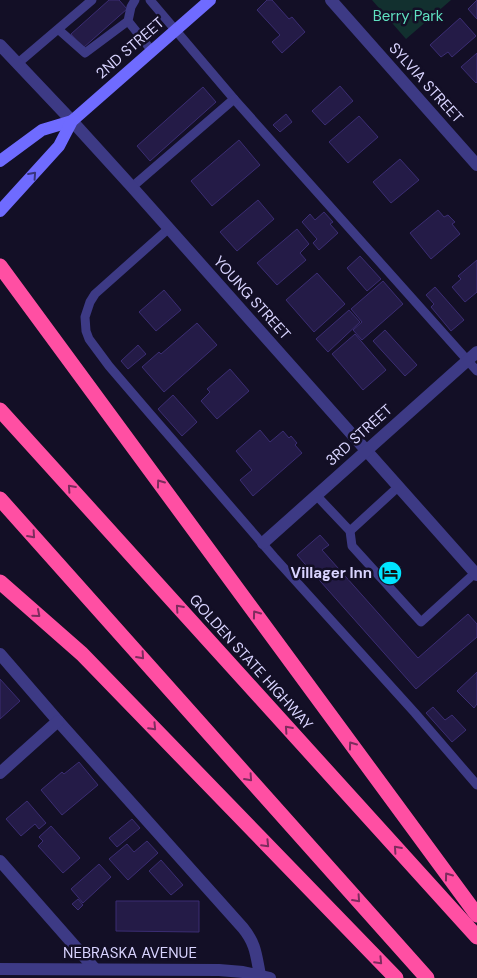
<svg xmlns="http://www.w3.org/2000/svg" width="477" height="978" font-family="'DM Sans',sans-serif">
<rect width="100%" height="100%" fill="#130f26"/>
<!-- green -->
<polygon fill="#12302f" points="372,0 451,0 406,39"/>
<!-- building -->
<g fill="#241b47" stroke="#3b2d73">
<polygon points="109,0 119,0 127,9 83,48 71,34"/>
<polygon points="267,0 272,0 289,19 292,17 305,32 282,53 272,42 280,35 257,10"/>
<polygon points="477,0 477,19 468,9"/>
<polygon points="460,18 476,36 452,57 448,52 441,57 430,45"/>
<polygon points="477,53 477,82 476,83 461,67"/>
<polygon points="340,86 353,101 325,125 312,111"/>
<polygon points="203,87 216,102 150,161 137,146"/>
<polygon points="286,114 292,122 280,132 273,125"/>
<polygon points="359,116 378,137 348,163 329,142"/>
<polygon points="239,140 260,165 212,206 191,181"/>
<polygon points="400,159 419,180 391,203 373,182"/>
<polygon points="258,200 274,219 237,251 220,232"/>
<polygon points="438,210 444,217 448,215 455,222 452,224 460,234 431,259 410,233"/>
<polygon points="324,212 333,222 330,224 338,233 319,250 313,243 317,239 302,222 310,214 315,220"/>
<polygon points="297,229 309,244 300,253 306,260 277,285 257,263"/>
<polygon points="360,256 381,279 367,291 347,268"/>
<polygon points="477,260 477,292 465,302 452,287 461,279 458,276"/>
<polygon points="317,273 345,304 314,332 286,300"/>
<polygon points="383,281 403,304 362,340 353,330 362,322 351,309"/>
<polygon points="435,287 464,320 451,331 431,307 434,304 426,295"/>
<polygon points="164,290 181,310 156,331 139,312"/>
<polygon points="349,310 360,322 328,352 316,339"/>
<polygon points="197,323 217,345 164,392 142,367 159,352 161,354"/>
<polygon points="385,330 417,365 405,376 373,341"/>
<polygon points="355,334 386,370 363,390 332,354"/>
<polygon points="138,345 146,354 128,369 121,361"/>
<polygon points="230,369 249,391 217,419 201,401 210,392 207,389"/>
<polygon points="173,395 197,422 182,436 158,409"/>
<polygon points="260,430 270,442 283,431 289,438 291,436 297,443 295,445 302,453 253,496 240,480 252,470 236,451"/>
<polygon points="320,535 329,545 322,550 418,658 468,614 477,624 477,637 416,689 297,555"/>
<polygon points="477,672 477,704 474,708 457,691"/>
<polygon points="0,679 20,701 0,719"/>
<polygon points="433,707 445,720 452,715 466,730 452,742 426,713"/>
<polygon points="79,762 98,785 62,815 41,790 62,772 64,774"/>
<polygon points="27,801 46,823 39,829 35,824 21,836 6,819"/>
<polygon points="132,819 140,828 117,847 109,838"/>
<polygon points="51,826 80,858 63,873 38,846 43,841 39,837"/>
<polygon points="147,841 158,853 128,880 109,859 127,844 134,852"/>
<polygon points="161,860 183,885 171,895 149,871"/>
<polygon points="99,864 111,877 83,903 71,889"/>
<polygon points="78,899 83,905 78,910 72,904"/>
<polygon points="116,901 199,901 199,932 116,931"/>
</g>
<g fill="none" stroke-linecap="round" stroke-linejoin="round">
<!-- lane -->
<g stroke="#3d3a85" stroke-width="9">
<polyline points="135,0 131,7 128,21 152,51"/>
<polyline points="150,0 234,99 477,371"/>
<polyline points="59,30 85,53 128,21"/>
<polyline points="17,64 92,0"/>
<polyline points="132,187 234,99"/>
<polyline points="168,229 95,294 90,302 85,317 86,331 89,339 109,366 151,415 198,469 274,557 415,713 477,785"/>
<polyline points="316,495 350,531 352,546 421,622 475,573"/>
<polyline points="350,531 398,487"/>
</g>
<!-- street -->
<g stroke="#3d3a85" stroke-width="12">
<polyline points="331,0 477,165"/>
<polyline points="0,45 72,121 132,187 477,575"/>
<polyline points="263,543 477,352"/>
<path d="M0,654l58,67 185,207c13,16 13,27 17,47"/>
<polyline points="0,773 58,721"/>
<polyline points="0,861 95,969"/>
<polyline points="0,969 219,970 243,972 270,978"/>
</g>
<!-- secondary -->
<g stroke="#6f6bff" stroke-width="12">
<polyline points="0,161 42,130 72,121"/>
<polyline points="0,211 59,146 72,121 210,0"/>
</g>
<!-- highway -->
<g stroke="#ff4fa3" stroke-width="15">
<polyline points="0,266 477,915"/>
<polyline points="0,410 477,937"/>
<polyline points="0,499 427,978"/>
<polyline points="0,582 82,654 396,978"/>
</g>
</g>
<!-- one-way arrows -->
<defs><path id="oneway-chevron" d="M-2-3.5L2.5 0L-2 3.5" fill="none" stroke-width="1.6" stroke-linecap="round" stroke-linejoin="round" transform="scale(1.25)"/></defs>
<use stroke="#38347d" href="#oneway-chevron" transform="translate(33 175) rotate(-48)"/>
<g stroke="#7d2c5e">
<use href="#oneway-chevron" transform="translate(160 483) rotate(-126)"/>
<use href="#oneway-chevron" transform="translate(71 488) rotate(-132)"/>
<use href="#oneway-chevron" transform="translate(32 535) rotate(48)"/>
<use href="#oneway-chevron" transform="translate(179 608) rotate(-132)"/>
<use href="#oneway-chevron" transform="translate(37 614) rotate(41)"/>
<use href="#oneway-chevron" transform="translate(256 614) rotate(-126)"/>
<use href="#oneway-chevron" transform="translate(141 656) rotate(48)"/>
<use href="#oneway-chevron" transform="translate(153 727) rotate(46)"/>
<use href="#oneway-chevron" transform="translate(288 729) rotate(-132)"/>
<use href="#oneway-chevron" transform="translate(352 745) rotate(-126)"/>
<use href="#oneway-chevron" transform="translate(249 778) rotate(48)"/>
<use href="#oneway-chevron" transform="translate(266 844) rotate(46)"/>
<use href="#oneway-chevron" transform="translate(397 849) rotate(-132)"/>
<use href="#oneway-chevron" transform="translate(448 876) rotate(-126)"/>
<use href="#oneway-chevron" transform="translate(357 899) rotate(48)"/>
<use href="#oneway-chevron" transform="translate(379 961) rotate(46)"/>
</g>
<!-- icons -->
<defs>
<g id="hotel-disc" transform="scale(1.25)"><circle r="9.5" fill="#00e5ff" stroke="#130f26"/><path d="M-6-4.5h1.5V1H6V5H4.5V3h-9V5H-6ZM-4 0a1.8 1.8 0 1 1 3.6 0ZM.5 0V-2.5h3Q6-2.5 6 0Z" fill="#111"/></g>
</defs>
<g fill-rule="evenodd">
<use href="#hotel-disc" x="390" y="573"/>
</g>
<g text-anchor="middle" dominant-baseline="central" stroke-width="5" stroke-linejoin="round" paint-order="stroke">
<!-- park labels -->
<g font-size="15" fill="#5fe0c0" stroke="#130f26">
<text x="408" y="16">Berry Park</text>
</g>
<!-- street labels -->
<g font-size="15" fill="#d9d4ff" stroke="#130f26">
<text transform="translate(130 48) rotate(-41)">2ND STREET</text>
<text transform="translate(426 83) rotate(48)">SYLVIA STREET</text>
<text transform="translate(252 298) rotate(48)">YOUNG STREET</text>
<text transform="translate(359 435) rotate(-42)">3RD STREET</text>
<text transform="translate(251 662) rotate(48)">GOLDEN STATE HIGHWAY</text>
<text x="130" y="953">NEBRASKA AVENUE</text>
</g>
<!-- poi labels -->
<g font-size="15" font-weight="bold" fill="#d9d4ff" stroke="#130f26" text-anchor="end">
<text x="372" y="573">Villager Inn</text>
</g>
</g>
</svg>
